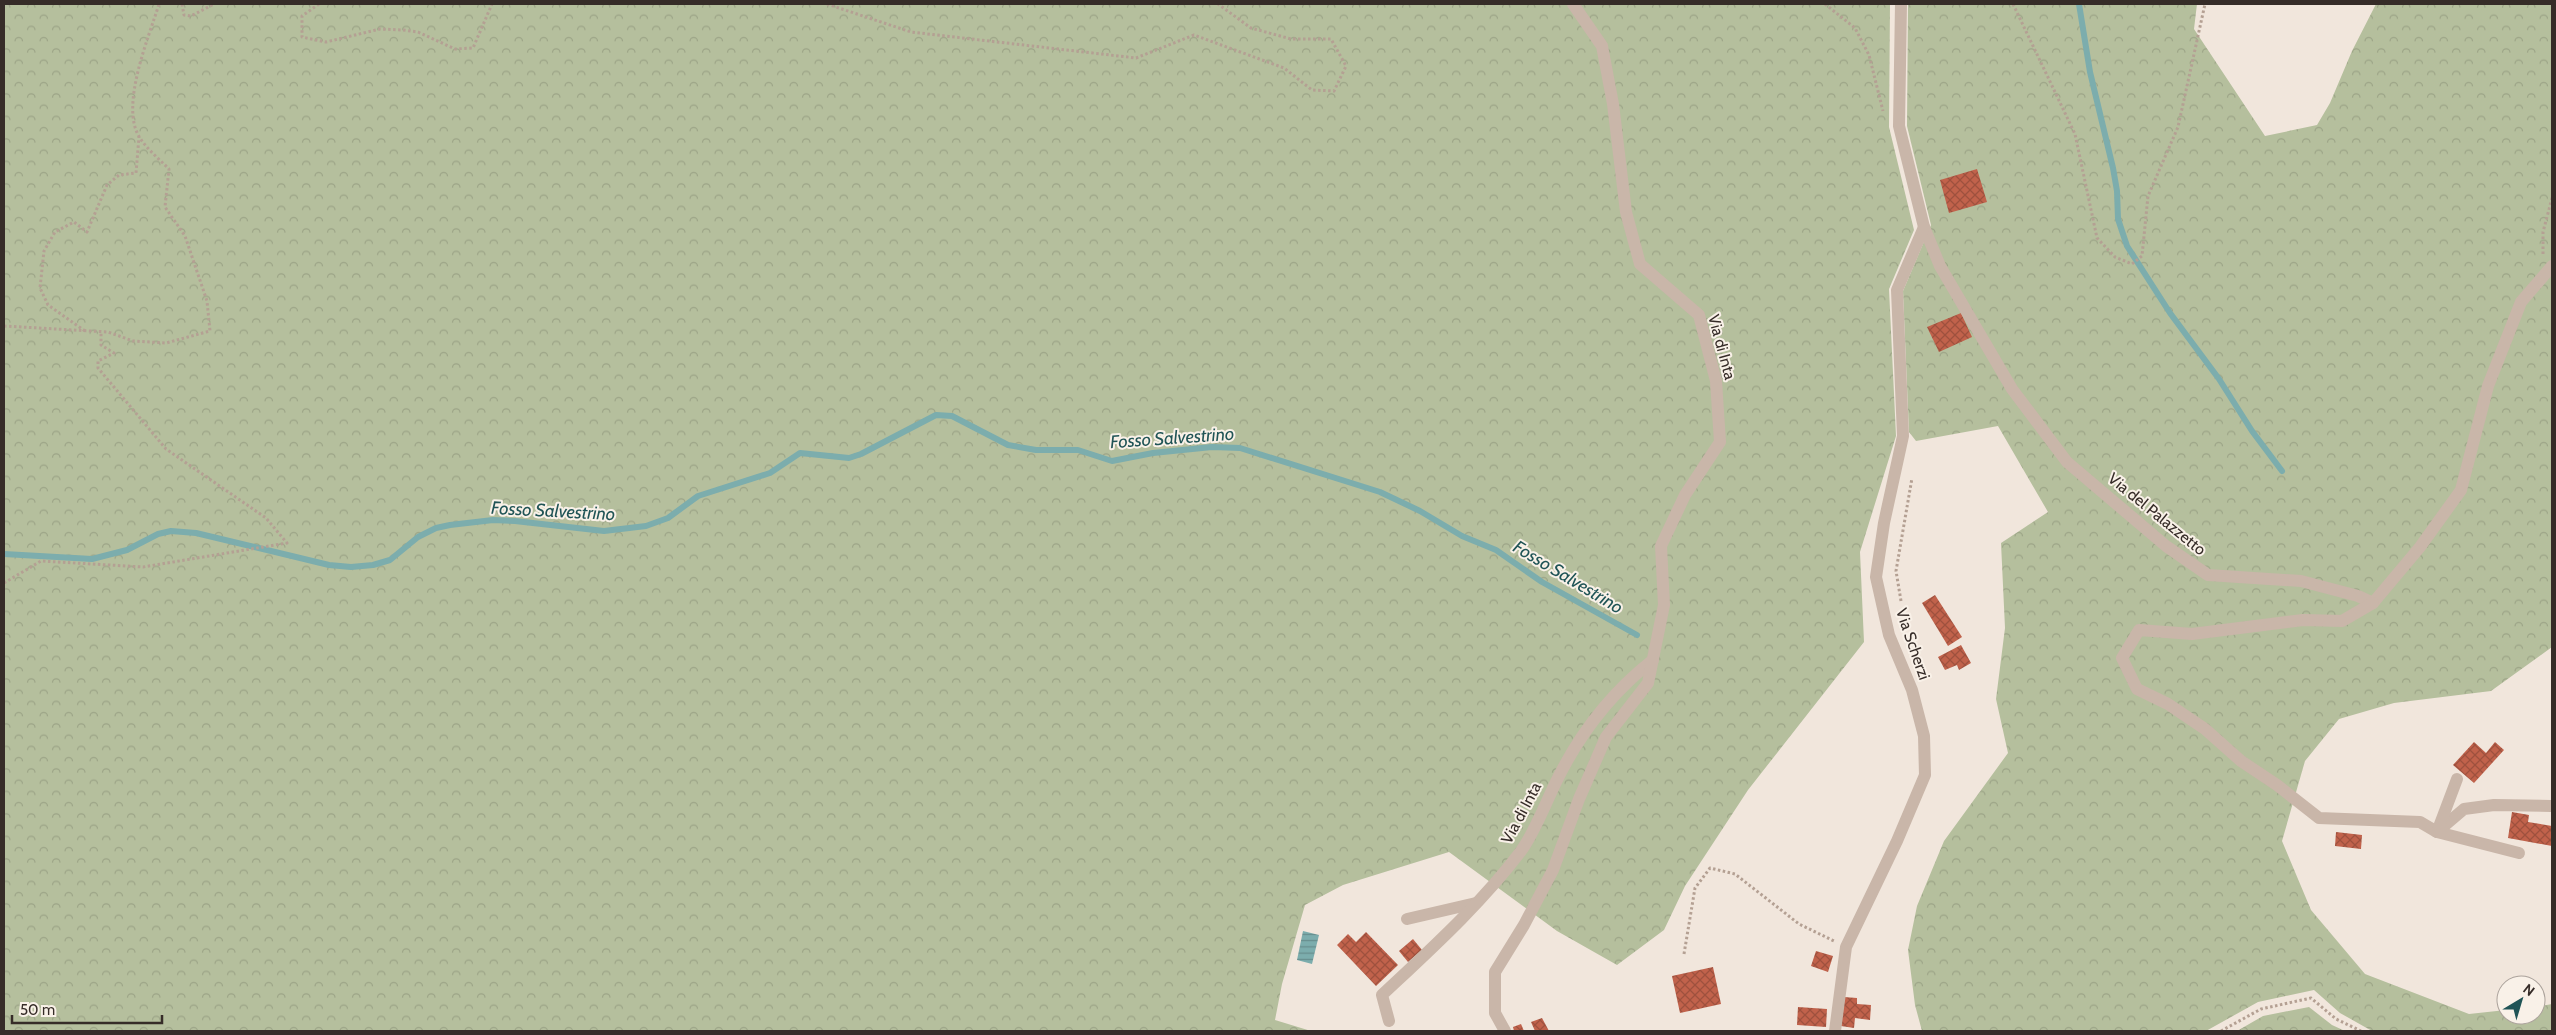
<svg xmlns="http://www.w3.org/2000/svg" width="2556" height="1035" font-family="Cabin,sans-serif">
<defs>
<pattern id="forest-crowns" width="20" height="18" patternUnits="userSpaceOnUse" patternTransform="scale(1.25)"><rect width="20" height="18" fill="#b5bf9d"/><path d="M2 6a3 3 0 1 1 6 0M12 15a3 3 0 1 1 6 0" fill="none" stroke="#9ca487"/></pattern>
<pattern id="water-rules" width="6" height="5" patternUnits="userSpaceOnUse" patternTransform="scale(1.25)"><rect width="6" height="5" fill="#7cadad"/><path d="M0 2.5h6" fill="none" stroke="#668d8d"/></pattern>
<pattern id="building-cross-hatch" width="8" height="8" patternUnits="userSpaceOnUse" patternTransform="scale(1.25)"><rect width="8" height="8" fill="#c1624b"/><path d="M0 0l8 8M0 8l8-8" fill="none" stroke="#9e513e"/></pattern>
</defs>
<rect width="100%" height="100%" fill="#f1e6dc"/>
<!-- forest -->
<g fill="url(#forest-crowns)">
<polygon points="4,4 1890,4 1889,127 1914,230 1889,289 1896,436 1860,552 1864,642 1748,790 1685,886 1664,930 1617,965 1557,931 1449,852 1343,885 1305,905 1282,984 1275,1020 1311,1031 4,1031"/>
<polygon points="1908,4 2197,4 2194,29 2265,136 2317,125 2330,103 2352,51 2376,4 2552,4 2552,647 2491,691 2394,703 2339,719 2305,761 2282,841 2311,910 2365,974 2469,1014 2506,1010 2506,1015 2536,1015 2536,1007 2552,1004 2552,1031 2372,1031 2340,1013 2314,990 2258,1002 2206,1031 1922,1031 1915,1005 1908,950 1917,906 1944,841 2008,753 1996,699 2005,628 2001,543 2048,512 1998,426 1916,441 1909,432 1903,291 1931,225 1907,126"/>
<polygon points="2309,1007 2332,1025 2345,1031 2237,1031 2263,1016"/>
</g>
<!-- water -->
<polygon fill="url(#water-rules)" points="1303,931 1319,935 1312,964 1297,960"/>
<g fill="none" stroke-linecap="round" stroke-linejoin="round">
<!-- stream -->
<g stroke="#7cadad" stroke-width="6">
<polyline points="2079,4 2090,72 2113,168 2117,191 2118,219 2127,246 2170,313 2219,379 2252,431 2282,471"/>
<polyline points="4,554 92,559 127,550 158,534 171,531 196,533 329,565 351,567 373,565 390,560 418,537 436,528 450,525 493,520 515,521 604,531 646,526 668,518 698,496 770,473 800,453 849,458 861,454 936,415 952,416 1008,445 1036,450 1078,450 1112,461 1153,453 1212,447 1240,448 1380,492 1420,511 1462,536 1496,550 1542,582 1637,635"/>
</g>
</g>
<!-- building -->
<g fill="url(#building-cross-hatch)">
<polygon points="1977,169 1987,202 1949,213 1940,180"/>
<polygon points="1961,313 1972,337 1939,352 1927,327"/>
<polygon points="1935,595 1962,637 1948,646 1922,603"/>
<polygon points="1961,645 1971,663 1959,670 1957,665 1945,670 1938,657"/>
<polygon points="2474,742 2486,753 2495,742 2504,750 2474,783 2453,765"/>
<polygon points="2512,812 2529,815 2528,822 2552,826 2552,846 2508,838"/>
<polygon points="2336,832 2362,835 2361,849 2335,846"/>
<polygon points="1366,932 1398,965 1376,986 1337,945 1348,934 1356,942"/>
<polygon points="1413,939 1422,950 1408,962 1399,951"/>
<polygon points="1816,951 1833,956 1828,972 1811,966"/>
<polygon points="1713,967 1721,1004 1680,1013 1672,976"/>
<polygon points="1844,997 1857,998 1857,1004 1871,1005 1870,1020 1855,1018 1854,1028 1841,1026"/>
<polygon points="1798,1007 1827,1009 1826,1027 1797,1025"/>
<polygon points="1542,1018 1549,1031 1535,1031 1531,1022"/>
<polygon points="1521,1024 1524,1031 1514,1031 1513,1027"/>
</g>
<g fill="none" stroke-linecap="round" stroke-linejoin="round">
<!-- path -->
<g stroke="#b4a093" stroke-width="3" stroke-dasharray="2.5 2.5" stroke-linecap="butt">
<polyline points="182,4 184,15 191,16 214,4"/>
<polyline points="319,4 302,16 302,37 326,42 380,29 403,30 418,32 455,49 473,48 492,4"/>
<polyline points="827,4 911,32 1136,58 1194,35 1284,68 1312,90 1334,91 1346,66 1331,39 1291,39 1251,28 1218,4"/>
<polyline points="1825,4 1855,28 1869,55 1883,111"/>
<polyline points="2013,4 2075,134 2097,238 2115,257 2132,264 2142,256 2148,196 2178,127 2205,4"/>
<polyline points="2543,254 2543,232 2552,198"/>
<path d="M4,326l104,6 25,9 33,2 44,-12 -3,-30 -22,-65 -20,-29 4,-38c-10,-10 -22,-20 -29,-31 -21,-31 9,-101 19,-134"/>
<polyline points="85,331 48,305 40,288 44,251 55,232 74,222 87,232 107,185 119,175 136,173 139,137"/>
<polyline points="4,583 41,561 143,567 287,543 266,518 166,449 98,368 98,361 114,353 101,345 101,332"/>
<polyline points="1901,601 1896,571 1912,478"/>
<polyline points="1684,954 1695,888 1710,868 1735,874 1799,924 1834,941"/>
<polyline points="2221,1031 2261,1009 2311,998 2336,1019 2361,1031"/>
</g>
<!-- minor -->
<g stroke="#c9b6a9" stroke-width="12">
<polyline points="1901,4 1899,126 1924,227 1940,266 2012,389 2067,462 2166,546 2208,575 2301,581 2358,596 2373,603 2420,547 2461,490 2488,386 2521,302 2552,266"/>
<polyline points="2373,603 2342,621 2303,620 2192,634 2139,630 2122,658 2137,689 2168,704 2205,729 2241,761 2277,785 2319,818 2420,822 2437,832 2464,809 2494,805 2551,806"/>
<polyline points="2457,779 2437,832 2519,853"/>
<polyline points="1407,919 1476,903"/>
<path d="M1389,1021l-7,-26c48,-45 99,-91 139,-144 14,-19 25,-49 36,-71 23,-47 54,-87 96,-120"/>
<polyline points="1505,1031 1495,1013 1495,972 1524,925 1553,870 1579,799 1606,737 1648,683 1664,605 1661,546 1685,495 1720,442 1716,381 1699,315 1640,264 1626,212 1613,104 1602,46 1573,4"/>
<polyline points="1835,1031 1846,947 1897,841 1925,775 1924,736 1912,690 1889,635 1876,577 1884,523 1903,436 1897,290 1924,227"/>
</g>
</g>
<g text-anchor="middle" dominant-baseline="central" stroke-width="4" stroke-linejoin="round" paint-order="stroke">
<!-- street labels -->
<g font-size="16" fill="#362c28" stroke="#f9f1e8">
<text transform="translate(1722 347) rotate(75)">Via di Inta</text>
<text transform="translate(2157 514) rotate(39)">Via del Palazzetto</text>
<text transform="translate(1913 644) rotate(71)">Via Scherzi</text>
<text transform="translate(1521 813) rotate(-62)">Via di Inta</text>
</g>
<!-- water labels -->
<g font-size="18" font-style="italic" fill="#205456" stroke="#f9f1e8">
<text transform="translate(1172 438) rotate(-4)">Fosso Salvestrino</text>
<text transform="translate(553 511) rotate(3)">Fosso Salvestrino</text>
<text transform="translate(1568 577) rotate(31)">Fosso Salvestrino</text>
</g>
</g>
<!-- border -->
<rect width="2556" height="1035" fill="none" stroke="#362c28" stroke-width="10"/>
<!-- north arrow -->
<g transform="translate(2521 1000) rotate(38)"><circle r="24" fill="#f9f1e8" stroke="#aba29b"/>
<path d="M0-4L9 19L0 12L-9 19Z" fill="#205456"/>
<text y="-8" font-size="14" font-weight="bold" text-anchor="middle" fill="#362c28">N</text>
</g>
<!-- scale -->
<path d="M12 1015v8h150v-8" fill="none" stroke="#362c28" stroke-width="2.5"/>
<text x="20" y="1015" font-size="15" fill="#362c28" stroke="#f9f1e8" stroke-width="4" paint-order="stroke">50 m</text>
</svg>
